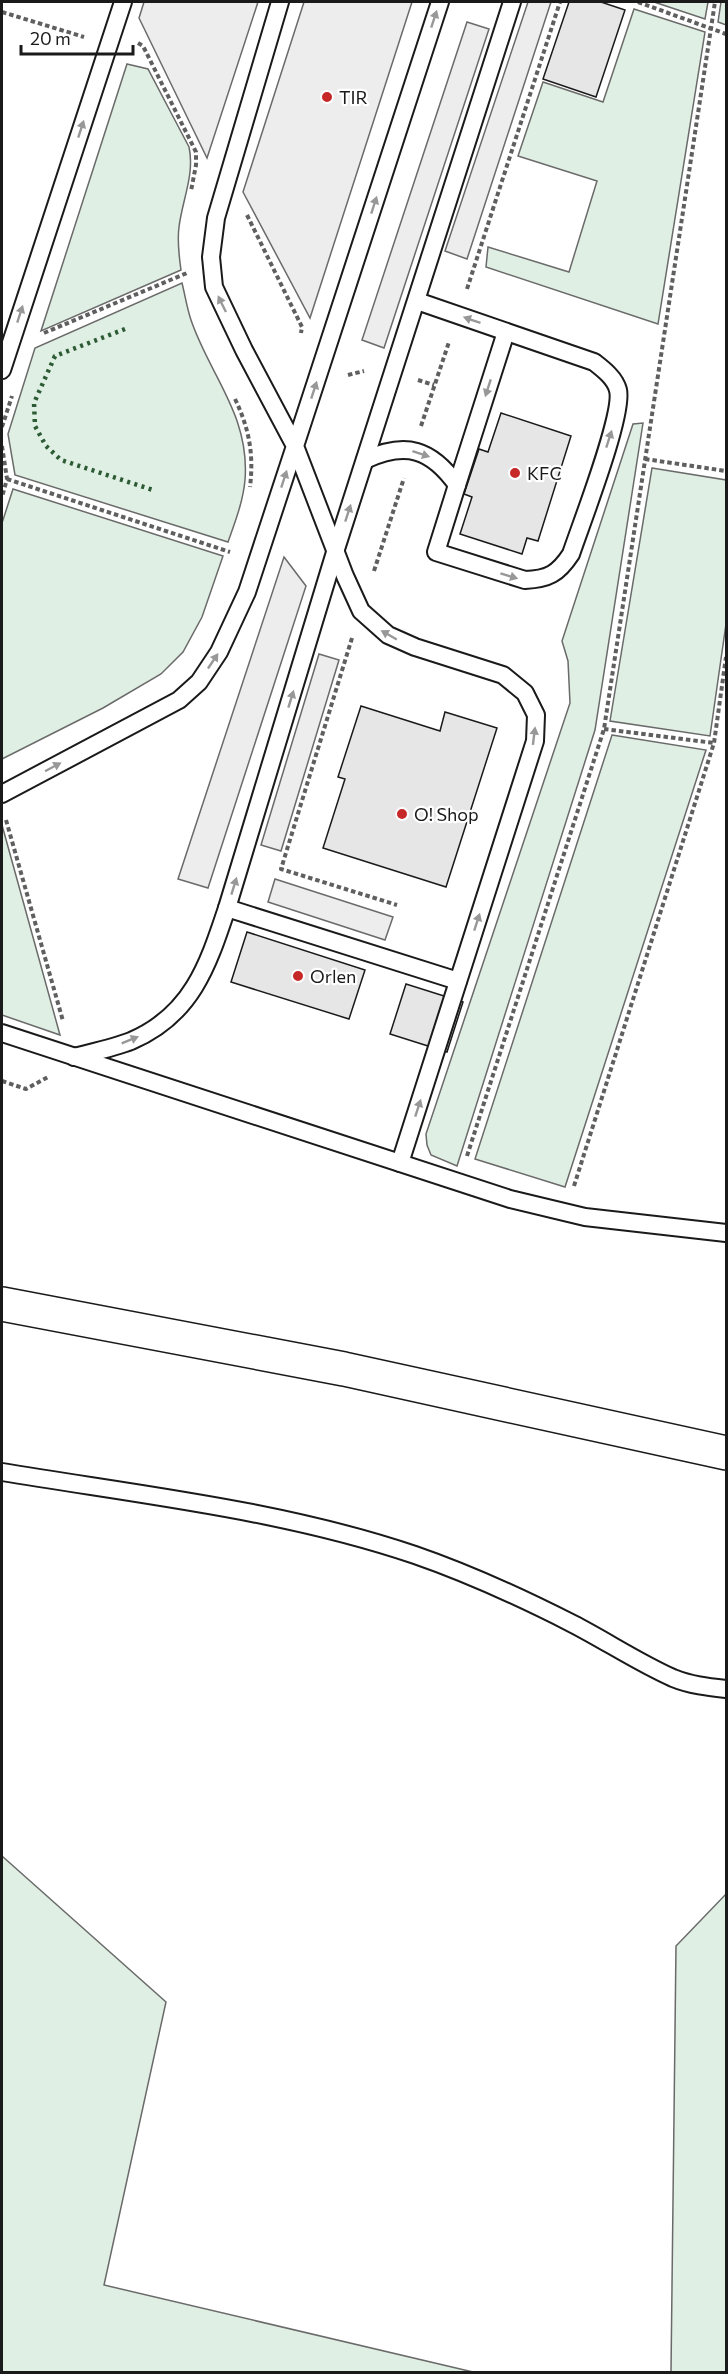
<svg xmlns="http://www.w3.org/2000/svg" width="728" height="2374" font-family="Commissioner,sans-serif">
<rect width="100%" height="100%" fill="#fff"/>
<!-- green -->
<g fill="#e0efe3" stroke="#6a6a6a" stroke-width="1.5">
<polygon points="654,2 708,2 705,19"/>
<polygon points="721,2 726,2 726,25 718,22"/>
<polygon points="634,9 705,32 658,324 486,267 488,247 569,272 597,181 518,156 543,82 603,102"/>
<path d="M127,64l21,5 41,78c6,27 -7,54 -10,80 -2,14 0,29 2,43l-140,61z"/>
<path d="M182,283c3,12 5,25 9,37 19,56 59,95 54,160 -2,22 -10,42 -17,62l-213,-67 -7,-41 27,-86z"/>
<polygon points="643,423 595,730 457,1166 431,1155 427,1145 426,1134 570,703 568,661 562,641 633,424"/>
<polygon points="652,468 726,480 726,624 710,736 610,721"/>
<polygon points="13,489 223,556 202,617 183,652 161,674 103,708 2,759 2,523"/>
<polygon points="612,735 706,750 565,1187 475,1159"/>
<polygon points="2,825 60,1035 2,1015"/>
<polygon points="2,1856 166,2002 104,2285 473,2372 2,2372"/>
<polygon points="726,1894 726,2372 671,2372 676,1946"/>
</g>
<!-- parking -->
<g fill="#ededed" stroke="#6a6a6a" stroke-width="1.5">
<polygon points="144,2 258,2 207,158 139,18"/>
<polygon points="304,2 412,2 310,318 243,192"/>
<polygon points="528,2 551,2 467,259 445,251"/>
<polygon points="467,22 489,29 384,348 362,340"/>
<polygon points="284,557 306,586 208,888 178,879"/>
<polygon points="319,654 339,660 281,851 261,845"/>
<polygon points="275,879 393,917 385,940 268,902"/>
</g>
<!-- building -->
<g fill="#e6e6e6" stroke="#1a1a1a" stroke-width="1.5">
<polygon points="569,2 601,2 625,10 596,97 543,79"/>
<polygon points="501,413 571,436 538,541 527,538 522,554 460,534 472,497 464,494 479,449 488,452"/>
<polygon points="361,706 440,731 445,712 497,728 446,887 323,848 345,779 338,777"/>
<polygon points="247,932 365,970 349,1019 231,982"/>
<polygon points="406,984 463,1002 447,1052 390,1034"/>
</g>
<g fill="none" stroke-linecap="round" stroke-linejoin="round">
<!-- service casing -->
<g stroke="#1a1a1a" stroke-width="20">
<g id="service">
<polyline points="2,370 123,2"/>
<path d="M365,460c41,-19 66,-11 92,25l-21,67 89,28c23,-1 33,-6 46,-26 10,-30 53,-140 47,-164 -3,-12 -15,-21 -24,-28l-177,-61"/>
<polyline points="457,485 506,332"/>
<polyline points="2,794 179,700 199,682 219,652 247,592 295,446 244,350 214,287 211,257 216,218 280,2"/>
<polyline points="227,908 458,981"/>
<polyline points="2,1033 510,1199 585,1217 726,1233"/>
<path d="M74,1057c19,-5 39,-9 57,-16 61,-26 77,-76 96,-133l109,-359 176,-547"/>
<polyline points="400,1163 535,741 536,715 525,693 503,675 415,647 388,635 361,611 345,576 295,446 440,2"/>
<path d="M2,1472c138,23 280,38 413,83 55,19 107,43 158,69 33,17 66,39 100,54 17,7 35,9 53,11"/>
</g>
</g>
<!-- tertiary casing -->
<g stroke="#1a1a1a" stroke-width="36">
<polyline id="tertiary" points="2,1304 344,1369 726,1453"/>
</g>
<!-- path -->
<g stroke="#5f5f5f" stroke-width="4" stroke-dasharray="4.5 3" stroke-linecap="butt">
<polyline points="638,2 726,34"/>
<polyline points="2,12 84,37"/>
<polyline points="138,43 143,46 196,152 196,165 191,191"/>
<polyline points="247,215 302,327 301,333"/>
<polyline points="467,289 560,2"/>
<polyline points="44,333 187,273"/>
<polyline points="348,375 364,371"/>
<polyline points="418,380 434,385"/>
<path d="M235,399c14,29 19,55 15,88"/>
<polyline points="421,426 449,342"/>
<polyline points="2,427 12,396"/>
<polyline points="2,446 7,479 2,497"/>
<polyline points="645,459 726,471"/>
<polyline points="7,479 230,552"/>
<polyline points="374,571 404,478"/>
<polyline points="352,638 281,869 397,905"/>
<polyline points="604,729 714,743"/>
<polyline points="6,820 63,1021"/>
<polyline points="2,1081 26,1089 48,1077"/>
<polyline points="467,1156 604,729 715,2"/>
<polyline points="574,1186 714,743 726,657"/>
</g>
<!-- service -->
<use href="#service" stroke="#fff" stroke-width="16"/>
<!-- tertiary -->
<use href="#tertiary" stroke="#fff" stroke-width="33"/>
<!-- hedge -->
<polyline stroke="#2b5a34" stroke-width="4.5" stroke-dasharray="3 4.5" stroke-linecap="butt" points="125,329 55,356 34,403 35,426 46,446 61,460 153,490"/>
</g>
<!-- one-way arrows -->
<defs><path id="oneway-solid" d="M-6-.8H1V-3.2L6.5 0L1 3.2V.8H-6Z" transform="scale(1.5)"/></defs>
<g fill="#989898">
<use href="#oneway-solid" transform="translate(434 19) rotate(-72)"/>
<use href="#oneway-solid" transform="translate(81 129) rotate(-72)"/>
<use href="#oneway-solid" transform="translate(374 205) rotate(-72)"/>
<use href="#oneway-solid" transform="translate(222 304) rotate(-116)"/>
<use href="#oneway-solid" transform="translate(20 314) rotate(-72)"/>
<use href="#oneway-solid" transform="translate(472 320) rotate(-161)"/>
<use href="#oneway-solid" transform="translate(488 388) rotate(108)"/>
<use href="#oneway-solid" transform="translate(314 390) rotate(-72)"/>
<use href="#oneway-solid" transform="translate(609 439) rotate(-72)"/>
<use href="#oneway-solid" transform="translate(421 454) rotate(18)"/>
<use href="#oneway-solid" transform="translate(284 479) rotate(-72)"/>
<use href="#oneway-solid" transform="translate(348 513) rotate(-72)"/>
<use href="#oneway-solid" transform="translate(509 576) rotate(17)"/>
<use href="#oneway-solid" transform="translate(389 635) rotate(-150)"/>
<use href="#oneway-solid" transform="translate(213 661) rotate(-56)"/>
<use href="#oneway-solid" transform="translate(291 699) rotate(-73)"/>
<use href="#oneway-solid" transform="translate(534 736) rotate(-83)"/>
<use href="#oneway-solid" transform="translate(53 767) rotate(-28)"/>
<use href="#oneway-solid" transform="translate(234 886) rotate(-73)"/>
<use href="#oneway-solid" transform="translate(477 922) rotate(-72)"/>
<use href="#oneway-solid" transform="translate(130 1040) rotate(-22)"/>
<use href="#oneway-solid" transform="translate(418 1108) rotate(-72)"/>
</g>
<!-- markers -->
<g fill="#c62828" stroke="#fff" stroke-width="2">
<circle cx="327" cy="97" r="6"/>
<circle cx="515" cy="473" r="6"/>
<circle cx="402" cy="814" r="6"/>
<circle cx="298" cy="976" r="6"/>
</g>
<g text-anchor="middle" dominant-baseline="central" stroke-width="4.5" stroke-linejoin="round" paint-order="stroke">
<!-- poi labels -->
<g font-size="18" fill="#1a1a1a" stroke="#fff" text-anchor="start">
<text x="339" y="97">TIR</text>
<text x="527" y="473">KFC</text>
<text x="414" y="814">O! Shop</text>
<text x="310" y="976">Orlen</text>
</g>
</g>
<!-- border -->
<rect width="728" height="2374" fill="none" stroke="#1a1a1a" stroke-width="6"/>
<!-- scale -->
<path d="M21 45v9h112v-9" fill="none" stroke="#1a1a1a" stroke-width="3"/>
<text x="30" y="45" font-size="18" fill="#1a1a1a" stroke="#ffffff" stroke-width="4.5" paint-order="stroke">20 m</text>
</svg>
